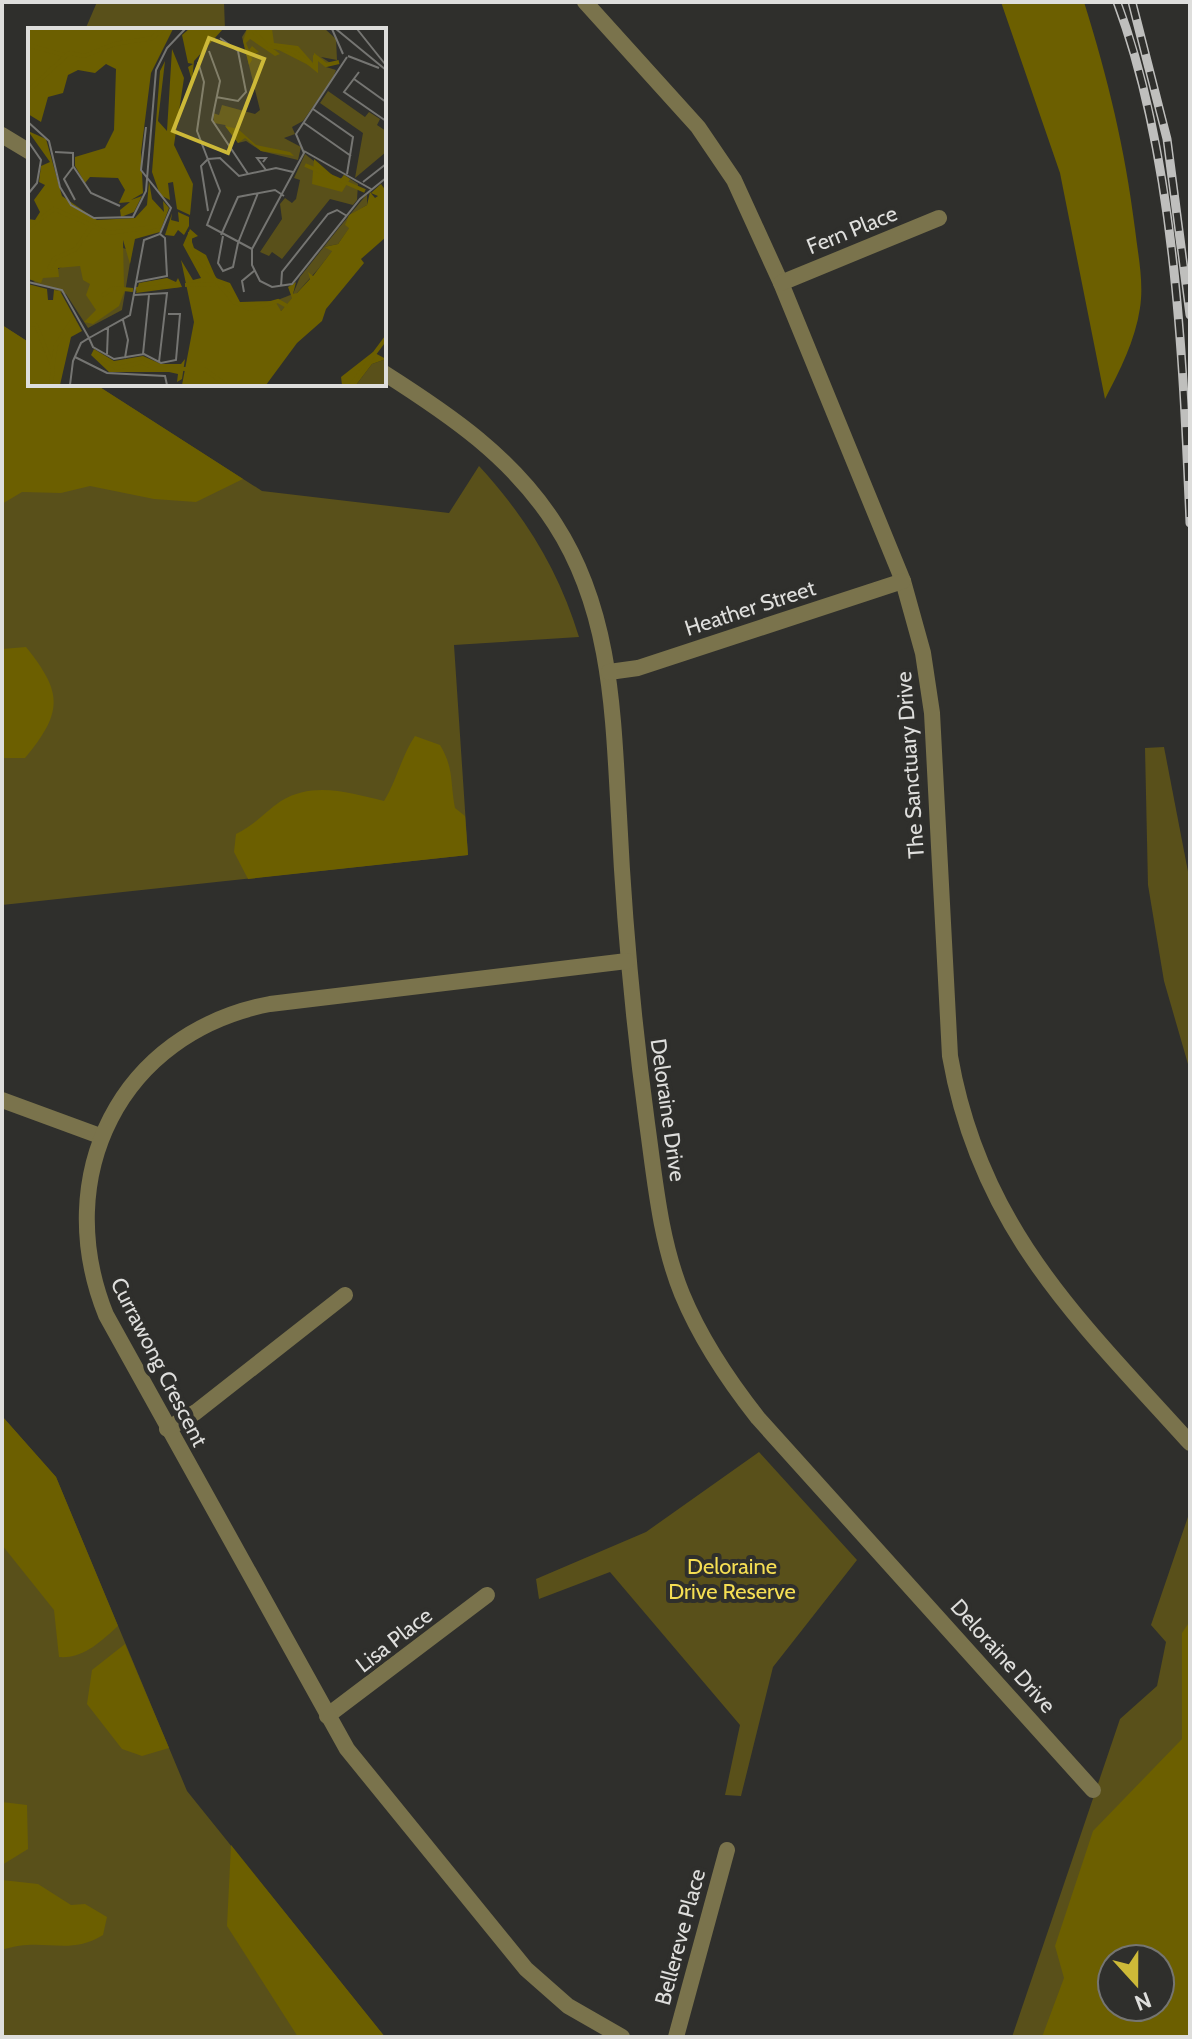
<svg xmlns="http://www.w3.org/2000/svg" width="1192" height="2039" font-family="Cabin,sans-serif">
<rect width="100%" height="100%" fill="#2f2f2c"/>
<!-- green -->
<g fill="#59501a">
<polygon points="97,2 224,2 225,30 85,30"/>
<path d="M2,325l28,18v41h65l167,107 187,22 30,-47c47,51 80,105 100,171l-125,8 14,210 -466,50z"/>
<polygon points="1164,747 1190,882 1190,1071 1164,981 1148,885 1145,748"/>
<polygon points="2,1416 56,1477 187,1791 385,2037 2,2037"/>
<polygon points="759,1452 857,1560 773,1667 741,1796 725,1795 740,1725 610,1572 539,1599 536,1579 646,1532"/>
<polygon points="1190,1511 1190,1912 1112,1959 1080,2037 1012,2037 1120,1719 1157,1686 1166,1642 1151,1625"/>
</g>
<!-- forest -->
<g fill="#6c5f00" fill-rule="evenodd">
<path d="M1001,2h83c24,77 41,146 51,227 3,26 9,53 5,79 -5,33 -20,62 -35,91l-45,-226z"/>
<polygon points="2,325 30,343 30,384 95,384 243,479 196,502 154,499 90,486 61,493 22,492 2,504"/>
<path d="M26,647c37,46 37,65 -1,111h-23v-109z"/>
<path d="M415,736l25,9c14,23 10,37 15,63l10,8 3,39 -220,24 -14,-27 2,-18c20,-10 29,-22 45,-33 33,-20 69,-8 103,0 13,-21 17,-44 31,-65z"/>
<path d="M2,1416l54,61 62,149c-17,15 -34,33 -59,31l-5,-47 -52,-65z"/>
<path d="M1190,1621v416h-148l22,-59 -9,-32 38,-115 89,-92v-106zM1112,1959h48v48h-48z"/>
<polygon points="125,1644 169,1748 142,1756 122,1749 87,1704 92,1670"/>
<polygon points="2,1802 27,1805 28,1849 2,1865"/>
<polygon points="231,1845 385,2037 298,2037 227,1926"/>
<path d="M2,1880l36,4 33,21 14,-1 22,13 -4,18c-35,22 -61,1 -101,15z"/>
</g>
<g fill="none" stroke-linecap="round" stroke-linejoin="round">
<!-- minor -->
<g stroke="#7a734c" stroke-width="16">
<path d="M585,2l113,125 36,53 47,103 122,298 20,72 9,60 18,343c30,172 128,263 240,387"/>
<polyline points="2,135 30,152"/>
<polyline points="781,283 939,218"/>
<path d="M384,373c66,42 128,84 171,151 57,88 58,191 64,292 5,103 14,204 28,307 8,57 13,117 35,171 19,46 46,86 76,124l335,372"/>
<polyline points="609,672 638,668 903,581"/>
<polyline points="2,1100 100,1136"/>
<polyline points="167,1429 196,1412 345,1295"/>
<polyline points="327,1716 487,1595"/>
<path d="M622,2037l-54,-31 -42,-37 -179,-220 -241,-434c-56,-139 14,-282 164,-311l357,-43"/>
<polyline points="676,2037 727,1850"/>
</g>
<!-- rail casing -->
<g stroke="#bfbfbd" stroke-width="9">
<g id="rail">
<path d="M1117,2c58,155 66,356 73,521"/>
<polyline points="1132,2 1167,139 1190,315"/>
</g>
</g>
<!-- rail -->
<use href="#rail" stroke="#2f2f2c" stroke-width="6" stroke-dasharray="18" stroke-linecap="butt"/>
</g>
<g text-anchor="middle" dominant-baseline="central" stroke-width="8" stroke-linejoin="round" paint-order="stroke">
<!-- street labels -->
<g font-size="22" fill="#dededc" stroke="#2f2f2c">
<text transform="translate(852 230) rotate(-22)">Fern Place</text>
<text transform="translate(750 608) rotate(-18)">Heather Street</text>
<text transform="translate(910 765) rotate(-94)">The Sanctuary Drive</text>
<text transform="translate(668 1110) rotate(82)">Deloraine Drive</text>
<text transform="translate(159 1362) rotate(63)">Currawong Crescent</text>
<text transform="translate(394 1640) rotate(-38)">Lisa Place</text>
<text transform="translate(1003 1656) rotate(48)">Deloraine Drive</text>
<text transform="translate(680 1937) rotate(-75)">Bellereve Place</text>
</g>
<!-- park labels -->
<g font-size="22" fill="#f5de53" stroke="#2f2f2c">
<text x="732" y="1566">Deloraine<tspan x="732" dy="25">Drive Reserve</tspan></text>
</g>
</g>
<!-- overview -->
<g transform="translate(28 28)">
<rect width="358" height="358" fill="#2f2f2c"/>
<path d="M219,1l24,16 1,-16h53l11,10 1,21 -16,-3 11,7 -6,3 10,3 -3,8 -30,43 -11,6 3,7 -11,4 17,9 -3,13 -37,-9 -15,-10 -8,2 -13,-18 -11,-2 -1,-10 6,2 3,-10 33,9 5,-4 -18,-73zM300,63l37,26 4,-5 11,7 -3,6 9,6v21l-31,26 8,-45 -43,-30zM277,126l34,27 5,-6 14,9 -1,16 -4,5 -23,-6 -48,60 -10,-7 -3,4 -9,-4 22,-33 -2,-15 5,-6 7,5 4,-4 4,-19 -6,-2zM339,166v11l-17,10v12l-12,17 -14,3 9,3 -14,18 -38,43 -6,-4v-6l18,-7 7,-17 38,-48zM80,215l24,8 -10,59 -34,18 -22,-34 -33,-12zM358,331v26h-30l16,-21z" fill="#59501a"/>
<path d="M0,1h145l-22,44 -10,79 2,41 -12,7 11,-4 -8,16 -13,5 -1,-7 10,-8 -11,1 6,-13 -7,-12 -28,-1 -5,6 -10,-17v-9l30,-9 9,-18 2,-61 -10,-5 -11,9 -17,-3 -10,5 -5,18 -15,4 -7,25 -13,-8zM161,1h34l-29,32 -2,20 -4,-14 5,-3 -5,-1 -6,-28zM219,1h25l2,14 24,3 15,17v-8l6,2 -5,11 8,4 -55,-28 13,10 -5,2 -25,-17 -4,4 3,7 3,-4 7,6 -8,3 1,5 -3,5 -6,-24zM144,21l12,29 -10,67 19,39 -3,31 -13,-6 -4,-27 -5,1 2,17 -10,-5 -8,-23 8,-101 5,-10 -7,60 9,10zM197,98l13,3 18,16 34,7 4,4 -33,-5 -16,-13 -7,5zM0,103l18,8 16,57 35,24 38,-2 12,-13 2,-24 3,18 12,13 -1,-11 6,7 -9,24 -25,7 -5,25 -7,-24 1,47 9,5 -8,-2 -6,16 -26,18 -9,-2 12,-12 -10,-15 4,-11 -7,-4 -3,-14 -22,2 1,9 -16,1 -2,5 -13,-4v-60l7,1 5,-8 -6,-12 11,-15 -6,-3 2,-16 9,-4zM286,131l25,22 5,-6 6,4 -8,13 -30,-8zM353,156l5,7v46l-25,22 3,4 -38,46 -4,12 -25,22 -31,42h-84l12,-63 -13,-62 12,20 8,-2 -18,-33 7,-16 8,7 -7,3 3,9 12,7 10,23 14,5 10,19 35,-1 6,10 11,-13 -4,-11 8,-5 -3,12 4,-1 13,-14 -2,-7 5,4 19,-25 -8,-4 14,-3 11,-16 -4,-3 4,-10 18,-10 3,-13 5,6 3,-2 -7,-3zM150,184l11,5v9l-5,9 -6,-5 -4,6 -9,-1 7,-22 -1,7 8,2zM139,250l9,4 2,-4 4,9 -46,6 3,-10zM0,256l19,5 1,11h5l1,-10 6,1 22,40 -11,6 -11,48h-32zM66,321l20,12 29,-5 18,8h20l4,-5 -3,20 -5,3 1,-8 -9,-2h-60l-18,-17zM345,324l13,7 -14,5 -16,21h-14l-1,-8z" fill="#6c5f00"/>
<path fill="none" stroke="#6c5f00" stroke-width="4" d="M223,1l17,17 26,5 22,18v-12l10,8 13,-3M0,17l36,10M0,63l41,-38 15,3 31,-12 37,-6 11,-9M277,137l60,26M0,200l26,-19 55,24 51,-7M162,204v17l44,53 16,7 28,-8 9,5M21,241l5,-10 22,-10 15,-22M157,257l30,-1M108,261l44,-4M74,268l11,-8 20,2M0,296l8,1 17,42 -2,18M67,327l22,13 25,-6 11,6 33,1M25,335l3,-18 18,-27M160,341h16l22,16M323,357l35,-47"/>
<path fill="none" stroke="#757572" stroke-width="2" d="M304,1l11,25M308,1l50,41M329,1l28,35M181,23l11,30 -8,39 36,54M320,28l31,12M319,29l-51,77 8,19 -52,96v16l8,16 12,6 20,-3 68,-85 26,-21M170,34l6,20 -7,49 23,60 -13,34 45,24M331,44l-15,20 42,29M326,51l32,23M188,69l22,4 8,-9 -8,-41 -18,-13M285,81l40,28 -6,37M0,94l21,19 11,46 11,18 23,13 39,-1 13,-26 10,-121 11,-22 18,-19M276,95l47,33M0,113l13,19 -4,23 -9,11M276,123l67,38M27,124l18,1v13l18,27 29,13M180,131l12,-1 19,18 37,-8 17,4M180,131l-7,7 7,45M235,134l3,-4h-9l9,12M45,139l-9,12 11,21M335,154l23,-18M193,207l17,-38 37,-7 9,6M195,208l-5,27 5,8 10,-4 5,-24M210,215l20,-50M0,254l34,8 27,48 41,-23 14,-75 16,-6 11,-26 -30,-38 5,-43M108,254l31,-6 -2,-38 -5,-4M253,259l1,-15 46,-58 9,-4 10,6M216,264l-2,-11 12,-10M106,267l33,-2 -8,69M95,292l5,20 -3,18M79,326l1,-26M115,326l6,-59M47,329l32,16 58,3 2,9M42,357l3,-24 8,-18 8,-5 4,9 21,12 30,-5 17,9 15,-3 4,-46h-12"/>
<path fill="#cdb938" fill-opacity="0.15" stroke="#cdb938" stroke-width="4" d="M181,10l55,21 -36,94 -55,-22z"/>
<rect width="358" height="358" fill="none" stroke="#dededc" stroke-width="4"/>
</g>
<!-- border -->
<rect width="1192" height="2039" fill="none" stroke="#dededc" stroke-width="8"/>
<!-- north arrow -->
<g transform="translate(1136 1983) rotate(159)"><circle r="38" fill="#2f2f2c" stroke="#757572" stroke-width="2"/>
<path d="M0-6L14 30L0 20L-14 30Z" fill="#cdb938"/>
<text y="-12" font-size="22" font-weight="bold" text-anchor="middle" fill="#dededc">N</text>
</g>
</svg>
